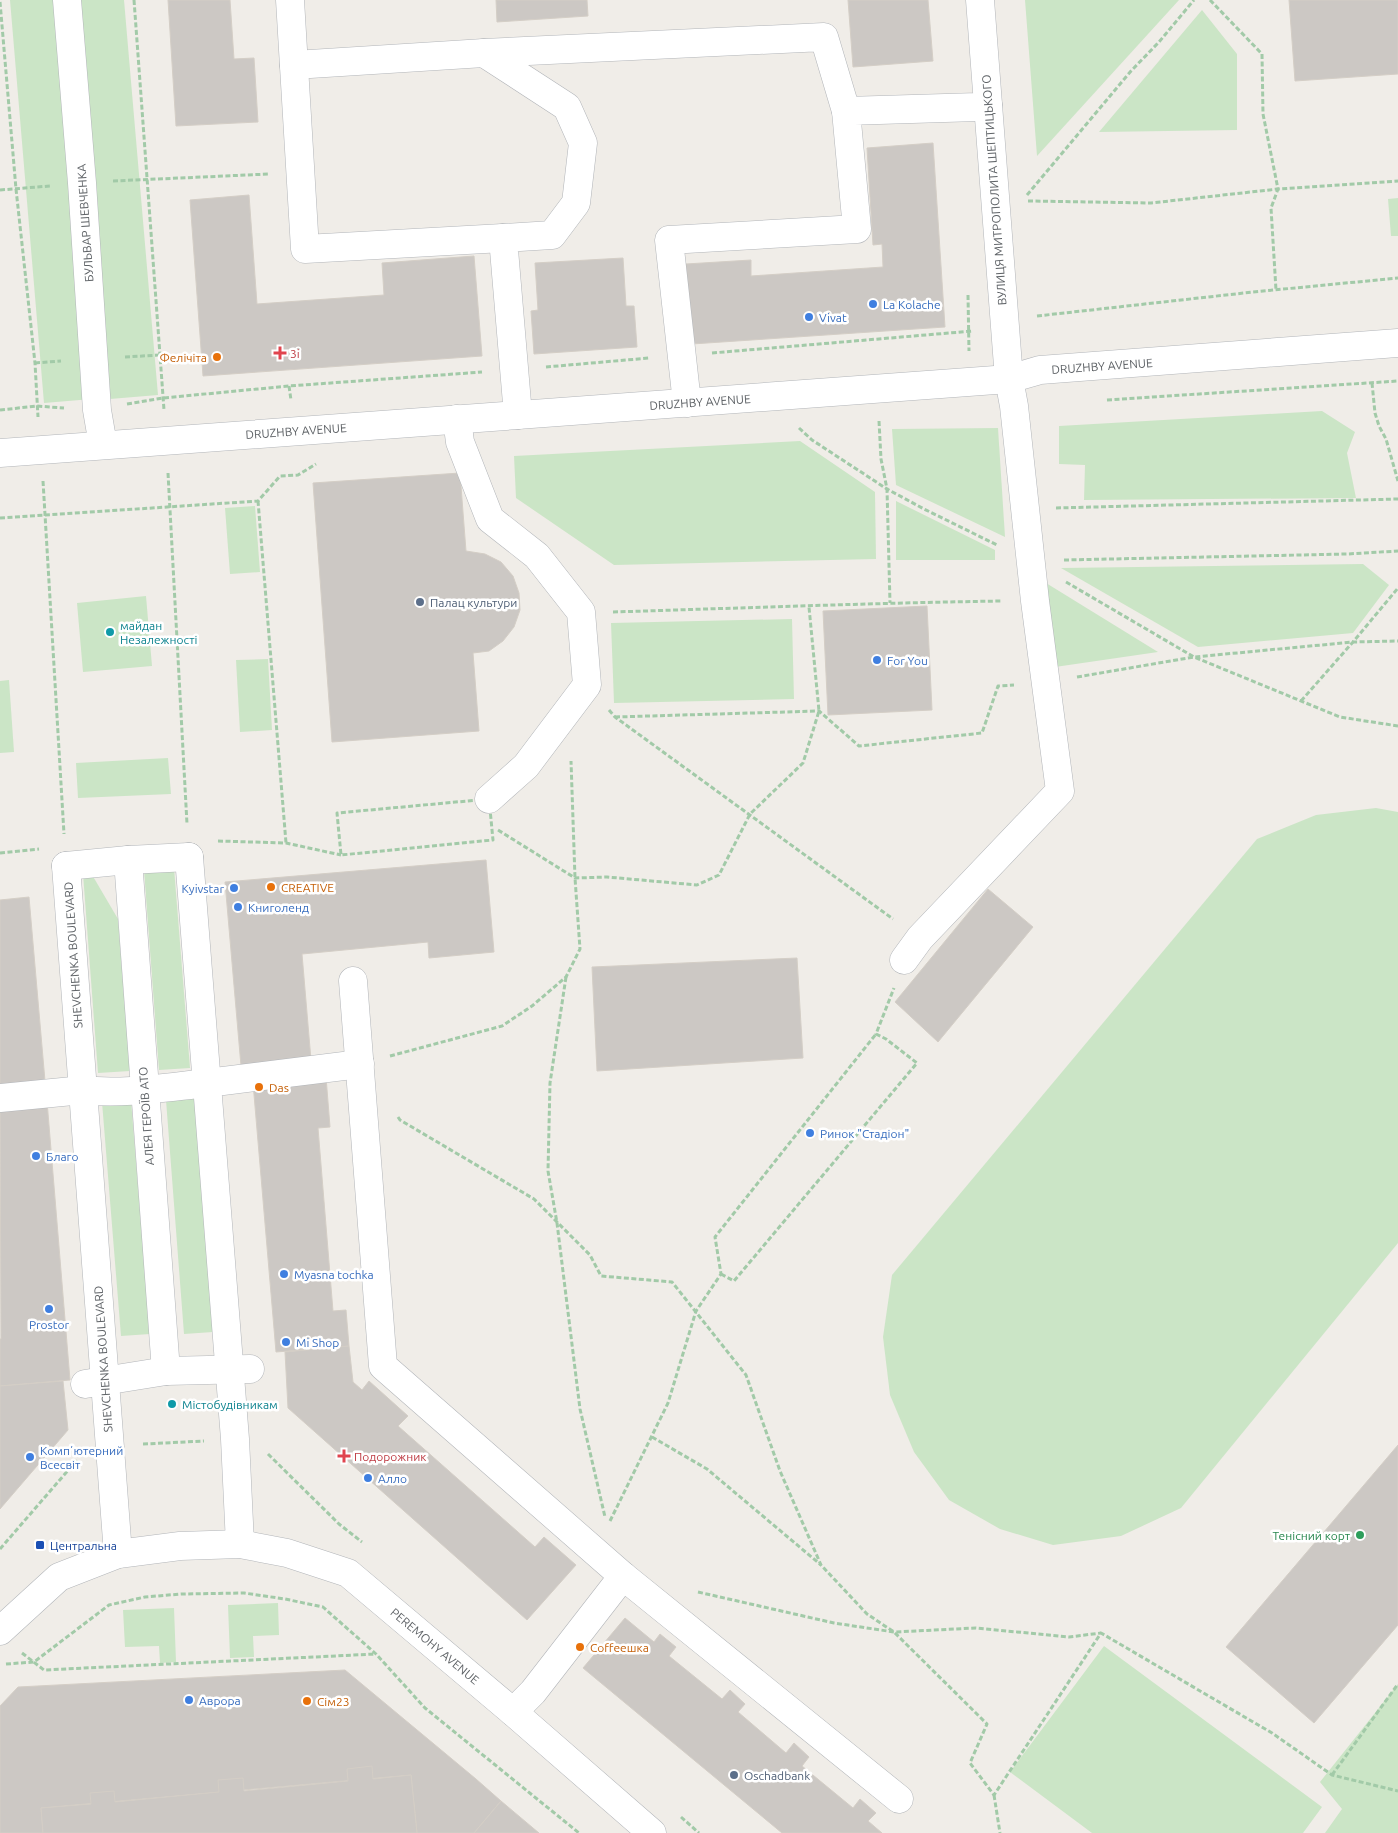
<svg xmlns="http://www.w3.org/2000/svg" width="1398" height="1833" font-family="Ubuntu,sans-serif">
<rect width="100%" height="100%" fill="#f0ede8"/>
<!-- green -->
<g fill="#cbe5c6">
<polygon points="10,0 58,0 92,399 44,403"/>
<polygon points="76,0 124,0 158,395 110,399"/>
<polygon points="1025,0 1179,0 1037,156"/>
<polygon points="1202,10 1237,54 1237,130 1099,132"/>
<polygon points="1398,198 1398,236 1391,236 1388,199"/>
<polygon points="1322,411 1355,432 1347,453 1356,498 1084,500 1085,465 1059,464 1059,426"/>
<polygon points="998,428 1005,537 896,485 892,429"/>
<polygon points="800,441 875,492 876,559 614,565 516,498 514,456"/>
<polygon points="896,501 995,550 995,560 896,560"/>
<polygon points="255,506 260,572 230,574 225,508"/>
<polygon points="1363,564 1389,585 1353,633 1198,647 1061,568"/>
<polygon points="1046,583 1158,652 1055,667"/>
<polygon points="146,596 152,666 83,672 77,603"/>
<polygon points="792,619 794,699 614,703 611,623"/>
<polygon points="268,659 272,730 240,732 236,660"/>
<polygon points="9,680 14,752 0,753 0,681"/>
<polygon points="168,758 171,794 78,798 76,763"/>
<polygon points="1376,808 1398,812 1398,1243 1181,1508 1121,1536 1053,1545 1000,1529 949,1500 914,1452 890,1395 883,1337 892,1275 1257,839 1316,815"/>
<polygon points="174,868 190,1068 159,1070 144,870"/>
<polygon points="91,873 118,919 130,1071 98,1073 83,874"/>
<polygon points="195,1098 213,1332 184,1334 166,1100"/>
<polygon points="131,1100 150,1334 121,1336 102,1102"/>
<polygon points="278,1603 279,1635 253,1636 254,1657 230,1658 228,1605"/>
<polygon points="174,1608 176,1662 160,1663 159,1646 125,1647 123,1610"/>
<polygon points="1104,1646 1322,1807 1303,1833 1092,1833 1010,1772"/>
<polygon points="1398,1684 1398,1833 1325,1833 1342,1809 1320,1782"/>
</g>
<!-- building -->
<g fill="#ccc8c4" stroke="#d4cec6">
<polygon points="168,0 230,0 234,59 254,58 258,122 176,126"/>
<polygon points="496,0 587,0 588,16 497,22"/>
<polygon points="848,0 928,0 933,61 853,67"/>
<polygon points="1289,0 1398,0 1398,74 1295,81"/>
<polygon points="933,143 945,327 692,344 686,264 751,260 751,276 883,267 882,244 873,245 867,148"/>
<polygon points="249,195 257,304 384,295 382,263 474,256 482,356 203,376 190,200"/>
<polygon points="623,258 626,306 634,306 637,347 534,354 531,311 538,310 535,263"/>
<polygon points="460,473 466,551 485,554 501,562 513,576 519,593 520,610 514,627 503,641 489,651 473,653 479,731 332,742 313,483"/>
<polygon points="927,606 932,710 828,715 823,611"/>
<polygon points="486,860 494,952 429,958 428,942 302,954 311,1060 241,1066 225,882"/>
<polygon points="988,889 1033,927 938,1042 895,1002"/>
<polygon points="29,897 45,1081 0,1085 0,900"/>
<polygon points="797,958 803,1058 597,1071 592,967"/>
<polygon points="326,1077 330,1127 318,1128 333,1311 346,1310 349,1346 276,1352 253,1083"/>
<polygon points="47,1101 70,1380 0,1386 0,1339 1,1339 0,1105"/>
<polygon points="349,1346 353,1382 362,1390 369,1381 408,1416 398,1426 535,1547 544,1537 576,1565 527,1620 288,1408 285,1352"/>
<polygon points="63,1381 68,1430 0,1509 0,1386"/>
<polygon points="1398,1445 1398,1625 1314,1723 1226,1647"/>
<polygon points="625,1618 654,1642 660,1634 676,1647 669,1656 722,1699 730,1690 745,1704 738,1712 786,1753 794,1743 809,1757 802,1766 853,1808 860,1799 876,1813 868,1821 882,1833 782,1833 583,1668"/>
<polygon points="345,1670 476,1779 501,1801 474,1833 417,1833 411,1775 41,1808 43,1833 0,1833 0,1706 18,1687"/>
<polygon points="372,1766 373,1779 411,1775 417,1833 43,1833 41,1808 91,1804 90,1793 114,1791 115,1802 219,1792 218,1780 243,1778 244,1791 348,1781 347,1769"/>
<polygon points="501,1801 539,1833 474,1833"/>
</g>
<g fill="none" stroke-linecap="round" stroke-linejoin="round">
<!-- pedestrian casing -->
<g stroke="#b2b5b9" stroke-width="29">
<g id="pedestrian">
<polyline points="67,0 82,183 97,410 103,445"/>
<polyline points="189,857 235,1439 240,1544"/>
<polyline points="128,860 166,1371"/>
<polyline points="66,866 118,1554"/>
<path d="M83,1090c39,5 85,-3 124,-7"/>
<polyline points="85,1384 166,1371 250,1369"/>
</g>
</g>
<!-- minor casing -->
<g stroke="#b2b5b9" stroke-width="29">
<g id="minor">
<polyline points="290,0 305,249 503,238"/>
<polyline points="484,53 567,107 583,143 576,203 552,235 503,238 518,415"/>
<polyline points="294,65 484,53 824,37 846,111"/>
<polyline points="687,403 669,240 857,229 846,111 978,107 988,105"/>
<polyline points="457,419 460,442 490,519 537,556 581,612 587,685 526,766 489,799"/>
<polyline points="66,866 128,860 189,857"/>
<polyline points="904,960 920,938 1060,791 1035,601 1014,406 1009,379"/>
<polyline points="353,981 383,1366 623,1576 899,1799"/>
<polyline points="207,1083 360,1064"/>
<polyline points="0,1098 83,1090"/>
<polyline points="513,1712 533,1692 623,1576"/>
</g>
</g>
<!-- tertiary casing -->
<g stroke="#b2b5b9" stroke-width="29">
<g id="tertiary">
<polyline points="980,0 1009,379"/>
<polyline points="0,453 1009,379 1040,370 1398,343"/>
<polyline points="0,1631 59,1577 118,1554 180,1546 240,1544 287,1553 348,1573 513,1712 652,1833"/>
</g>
</g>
<!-- path -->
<g stroke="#a2caa8" stroke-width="3" stroke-dasharray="5 2.5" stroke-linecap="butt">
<polyline points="134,0 164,410"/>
<polyline points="1210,0 1262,54 1263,114 1278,189 1271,208 1276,290"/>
<polyline points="0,2 16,189 35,363 38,417"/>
<polyline points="113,181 269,174"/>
<polyline points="0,190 50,186"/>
<polyline points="1027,195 1131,71 1159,42 1194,0"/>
<polyline points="1028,201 1151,203 1278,189 1398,181"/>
<polyline points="968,295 969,351"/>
<polyline points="1037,316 1253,292 1398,278"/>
<polyline points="712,353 973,331"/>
<polyline points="125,357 160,355"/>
<polyline points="35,363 61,361"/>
<polyline points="546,367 649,358"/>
<polyline points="1372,383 1375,413 1379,426 1386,439 1398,481"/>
<polyline points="289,386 291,400"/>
<polyline points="1107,400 1398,381"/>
<polyline points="127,404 163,398 289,386 482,372"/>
<polyline points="0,410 37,406 64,408"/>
<polyline points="879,421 881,459 887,489 890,603"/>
<polyline points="799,428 812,440 887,489 924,509 997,545"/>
<polyline points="168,473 187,824"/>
<polyline points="43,481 64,834"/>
<polyline points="258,501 286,843"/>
<polyline points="1056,508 1398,499"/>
<polyline points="0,518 258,501 280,476 298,475 316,464"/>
<polyline points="1064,560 1347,554 1398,551"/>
<polyline points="1066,582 1194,657 1340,717 1398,726"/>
<path d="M613,612c130,-4 259,-9 389,-11"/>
<polyline points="1077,677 1194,657 1353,642 1398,641"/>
<polyline points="1301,701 1353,642 1398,588"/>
<polyline points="609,710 615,717 893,919"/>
<polyline points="615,717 819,711 859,746 982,733 998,686 1014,685"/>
<polygon points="489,799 493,840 341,855 337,813"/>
<polyline points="498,830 575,878 607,877 697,885 719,875 750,814 803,763 819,711 809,607"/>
<polyline points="218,841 286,843 341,855"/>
<polyline points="0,853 39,849"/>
<polyline points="566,977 550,1083 548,1171 557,1223 580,1409 605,1517"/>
<polyline points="390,1056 502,1026 532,1006 566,977 580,949 575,878 571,761"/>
<polyline points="398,1117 400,1120 534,1199 590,1255 601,1276 672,1282 746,1375 780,1471 821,1565 867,1614 894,1632 987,1724 970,1763 994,1795 1101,1633 1272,1733 1332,1775 1398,1791"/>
<polyline points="721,1274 734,1281 917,1063 886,1039 876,1034 894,988"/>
<polyline points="652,1437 707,1469 821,1565"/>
<polyline points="143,1444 204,1441"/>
<polyline points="268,1454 339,1524 362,1542"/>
<polyline points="610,1521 668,1403 696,1311 721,1274 715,1237 876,1034"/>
<polyline points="0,1549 77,1460"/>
<polyline points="698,1592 834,1623 894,1632 976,1628 1069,1637 1101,1633"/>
<polyline points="22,1653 44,1670 376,1654"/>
<polyline points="6,1664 34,1662 109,1605 145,1597 181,1594 244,1593 285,1599 323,1607 376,1654 425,1708 579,1833"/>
<polyline points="1332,1775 1398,1684"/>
<polyline points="994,1795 1000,1833"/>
<polyline points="681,1817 699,1833"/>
</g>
<!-- pedestrian -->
<use href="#pedestrian" stroke="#fff" stroke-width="28"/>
<!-- minor -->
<use href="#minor" stroke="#fff" stroke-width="28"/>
<!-- tertiary -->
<use href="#tertiary" stroke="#fff" stroke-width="28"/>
</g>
<!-- markers -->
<g fill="#3f7fe0" stroke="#fff" stroke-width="2">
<circle cx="873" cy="304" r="5"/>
<circle cx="809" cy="317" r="5"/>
<circle cx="877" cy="660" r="5"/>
<circle cx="234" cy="888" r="5"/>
<circle cx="238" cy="907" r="5"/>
<circle cx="810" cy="1133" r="5"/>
<circle cx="36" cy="1156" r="5"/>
<circle cx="284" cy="1274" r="5"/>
<circle cx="49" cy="1309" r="5"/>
<circle cx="286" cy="1342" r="5"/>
<circle cx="30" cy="1457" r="5"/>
<circle cx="368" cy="1478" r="5"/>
<circle cx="189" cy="1700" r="5"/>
</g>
<g fill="#e0444e" stroke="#fff" stroke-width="2">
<path d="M277.5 345.5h5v5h5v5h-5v5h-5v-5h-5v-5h5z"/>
<path d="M341.5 1448.5h5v5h5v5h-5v5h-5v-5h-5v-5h5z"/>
</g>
<g fill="#e8710a" stroke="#fff" stroke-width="2">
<circle cx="217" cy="357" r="5"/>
<circle cx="271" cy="887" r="5"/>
<circle cx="259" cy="1087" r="5"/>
<circle cx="580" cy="1647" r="5"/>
<circle cx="307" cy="1701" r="5"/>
</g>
<g fill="#5c6f8a" stroke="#fff" stroke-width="2">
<circle cx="420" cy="602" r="5"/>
<circle cx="734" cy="1775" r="5"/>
</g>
<g fill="#0f9aa8" stroke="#fff" stroke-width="2">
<circle cx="110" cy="632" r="5"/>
<circle cx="172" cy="1404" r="5"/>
</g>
<circle fill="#2e9e5b" stroke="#fff" stroke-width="2" cx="1360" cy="1535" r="5"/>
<rect fill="#1a4fb4" stroke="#fff" stroke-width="2" x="35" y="1540" width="10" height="10" rx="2.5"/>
<g text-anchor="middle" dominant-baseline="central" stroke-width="5" stroke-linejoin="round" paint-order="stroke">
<!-- street labels -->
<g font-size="12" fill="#5f6367" stroke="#fff">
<text transform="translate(994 190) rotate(-94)">ВУЛИЦЯ МИТРОПОЛИТА ШЕПТИЦЬКОГО</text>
<text transform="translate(85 223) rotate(-94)">БУЛЬВАР ШЕВЧЕНКА</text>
<text transform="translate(1102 366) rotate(-4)">DRUZHBY AVENUE</text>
<text transform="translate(700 402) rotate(-4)">DRUZHBY AVENUE</text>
<text transform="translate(296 431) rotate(-4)">DRUZHBY AVENUE</text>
<text transform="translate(73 955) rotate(-94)">SHEVCHENKA BOULEVARD</text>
<text transform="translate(146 1116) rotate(-94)">АЛЕЯ ГЕРОЇВ АТО</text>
<text transform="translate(103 1359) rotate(-94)">SHEVCHENKA BOULEVARD</text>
<text transform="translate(435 1646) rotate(40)">PEREMOHY AVENUE</text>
</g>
<!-- shop labels -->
<g font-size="12" fill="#366cbe" stroke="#fff" text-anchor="start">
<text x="883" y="304">La Kolache</text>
<text x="819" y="317">Vivat</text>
<text x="887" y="660">For You</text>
<text x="224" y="888" text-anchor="end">Kyivstar</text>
<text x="248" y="907">Книголенд</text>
<text x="820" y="1133">Ринок "Стадіон"</text>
<text x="46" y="1156">Благо</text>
<text x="294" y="1274">Myasna tochka</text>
<text x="49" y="1324" text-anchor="middle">Prostor</text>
<text x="296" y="1342">Mi Shop</text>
<text x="40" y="1450">Компʼютерний<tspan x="40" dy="14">Всесвіт</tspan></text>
<text x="378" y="1478">Алло</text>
<text x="199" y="1700">Аврора</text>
</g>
<!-- health labels -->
<g font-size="12" fill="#be3a42" stroke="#fff" text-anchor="start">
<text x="290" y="353">3i</text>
<text x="354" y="1456">Подорожник</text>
</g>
<!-- food labels -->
<g font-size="12" fill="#c56008" stroke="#fff" text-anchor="start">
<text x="207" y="357" text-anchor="end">Фелічіта</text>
<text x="281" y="887">CREATIVE</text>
<text x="269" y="1087">Das</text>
<text x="590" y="1647">Coffeeшка</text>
<text x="317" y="1701">Сім23</text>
</g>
<!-- service labels -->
<g font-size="12" fill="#4e5e75" stroke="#fff" text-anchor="start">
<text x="430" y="602">Палац культури</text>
<text x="744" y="1775">Oschadbank</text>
</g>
<!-- culture labels -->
<g font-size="12" fill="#0d838f" stroke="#fff" text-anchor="start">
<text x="120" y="625">майдан<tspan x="120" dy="14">Незалежності</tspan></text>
<text x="182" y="1404">Містобудівникам</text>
</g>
<!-- leisure labels -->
<g font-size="12" fill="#27864d" stroke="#fff" text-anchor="end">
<text x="1350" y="1535">Тенісний корт</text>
</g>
<!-- transit labels -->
<g font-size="12" fill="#164399" stroke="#fff" text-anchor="start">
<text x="50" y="1545">Центральна</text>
</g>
</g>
</svg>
